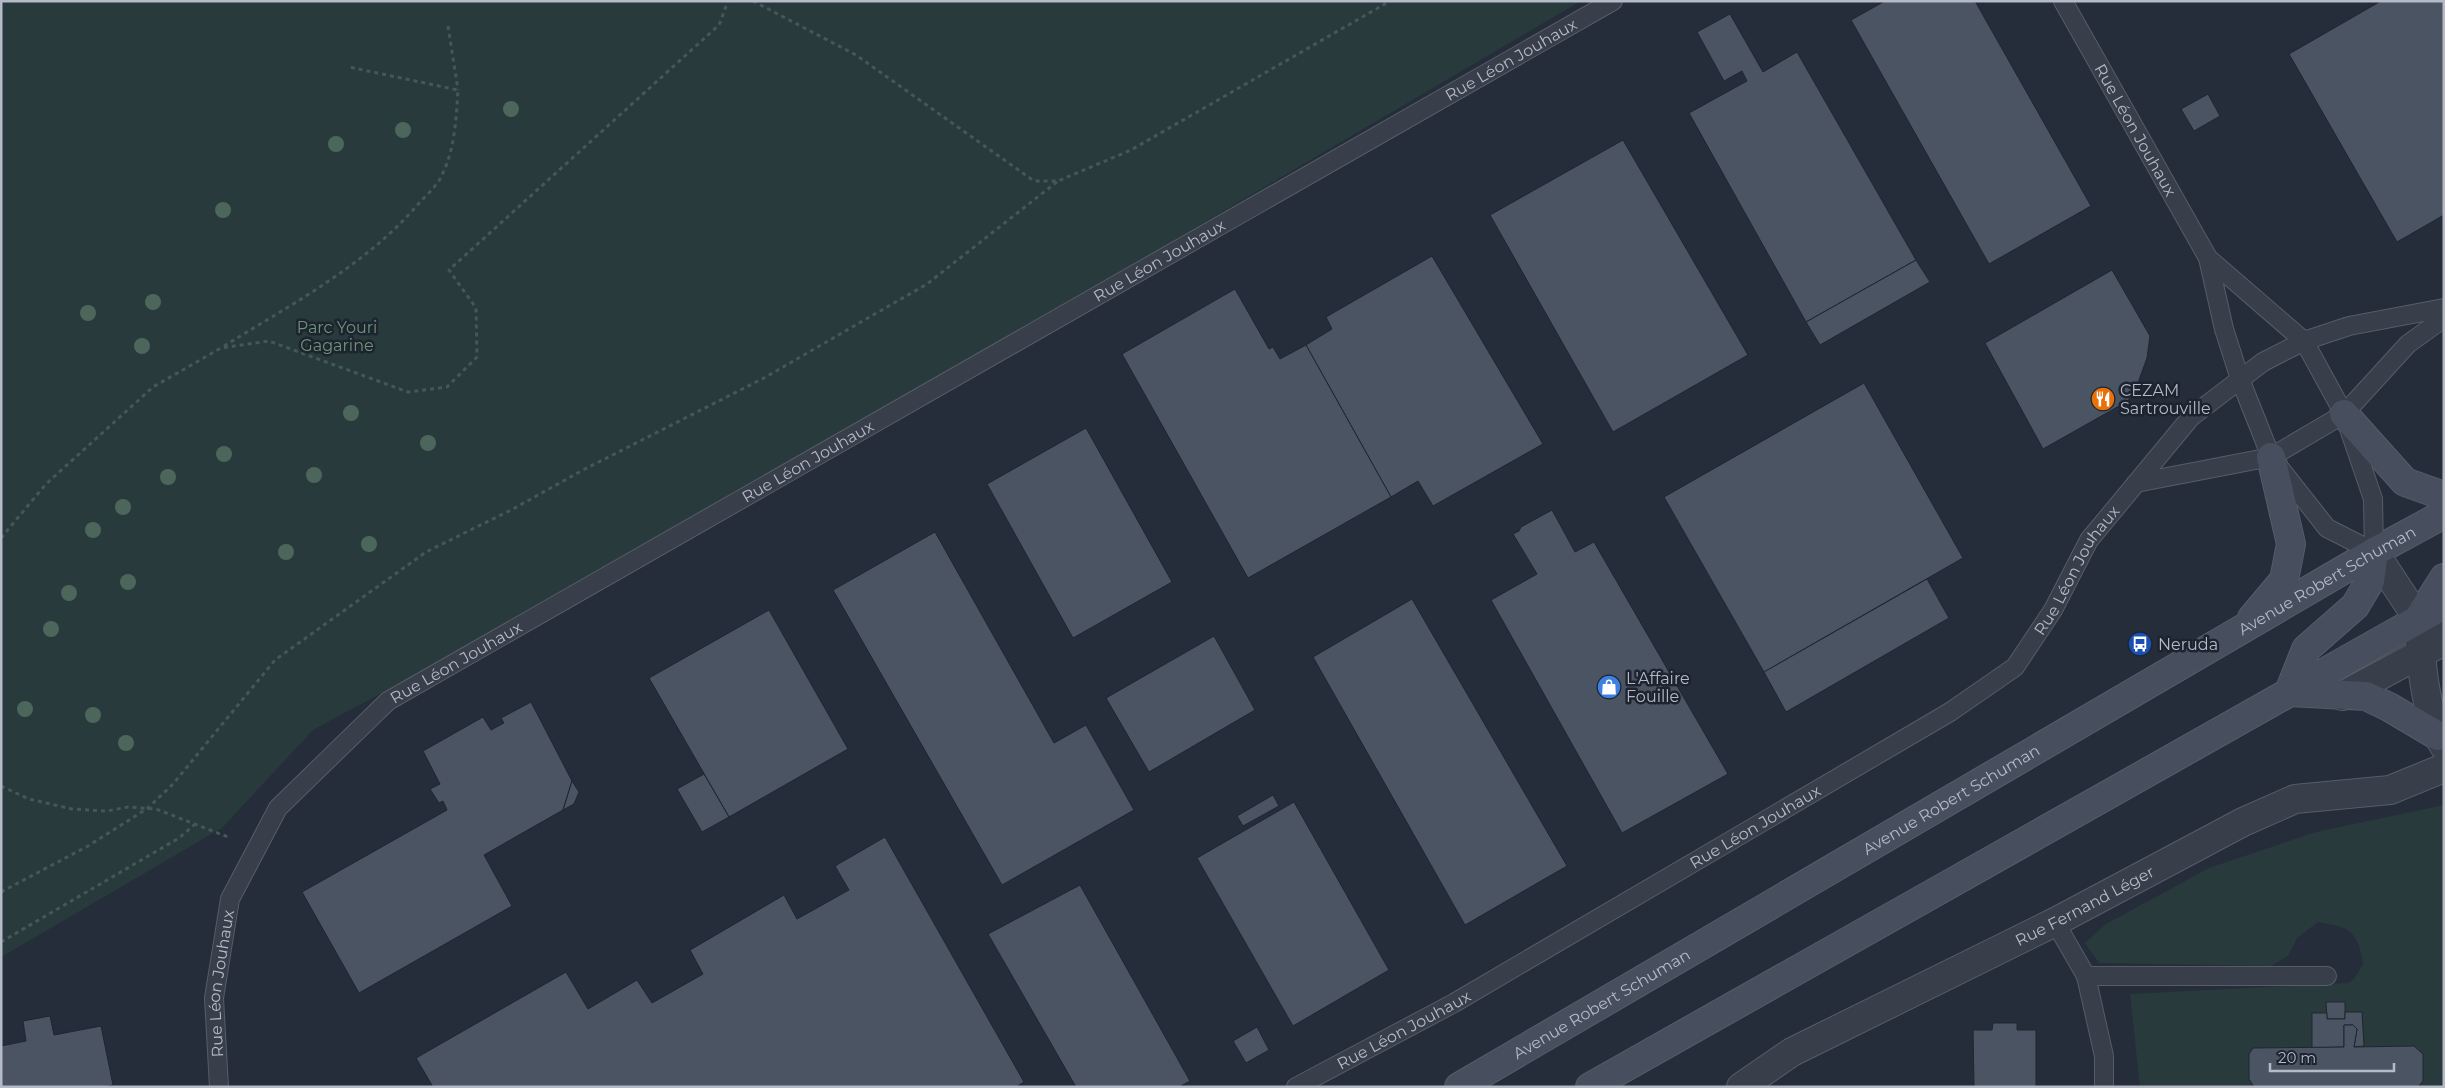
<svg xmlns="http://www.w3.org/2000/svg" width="2445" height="1088" font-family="Montserrat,sans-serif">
<rect width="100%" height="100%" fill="#252d3a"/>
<!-- green -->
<g fill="#283a3c">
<polygon points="1,1 1581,1 645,551 313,730 222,828 1,957"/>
<path d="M2444,805v282h-304l-10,-93 218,-11 6,-4 9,-15c-5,-33 -13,-37 -45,-42l-21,16 -9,18 -17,10 -172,-3 -14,-20 21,-19 103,-56 107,-36z"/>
</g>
<!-- building -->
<g fill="#4b5463" stroke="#1f2631">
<polygon points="1885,1 1975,1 2091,206 1989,264 1851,20"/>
<polygon points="2381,1 2444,1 2444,215 2397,242 2289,54"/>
<polygon points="1730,14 1763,72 1797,52 1916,260 1806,322 1689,113 1747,81 1742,71 1724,81 1697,32"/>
<polygon points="2208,94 2220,116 2194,131 2181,109"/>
<polygon points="1623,140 1748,355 1613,432 1490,215"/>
<polygon points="1432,256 1543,444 1433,506 1418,481 1391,497 1306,345 1332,329 1326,317"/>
<polygon points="1916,260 1930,282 1820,345 1806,322"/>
<polygon points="2112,270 2150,336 2147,358 2138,383 2128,401 2043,449 1985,343"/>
<polygon points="1235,289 1269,349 1273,347 1280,359 1306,345 1391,497 1248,578 1122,354"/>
<polygon points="1864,383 1963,558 1764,672 1664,497"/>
<polygon points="1086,428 1172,582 1073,638 987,484"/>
<polygon points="1552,510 1575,552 1594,542 1728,774 1622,833 1491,600 1537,574 1513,534 1519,531 1521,527"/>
<polygon points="935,532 1054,743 1086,725 1134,810 1002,885 833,590"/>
<polygon points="1927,579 1949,618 1786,712 1764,672"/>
<polygon points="1412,599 1567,866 1465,925 1313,657"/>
<polygon points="769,610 848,749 729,817 649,678"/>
<polygon points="1214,636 1255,710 1149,772 1106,698"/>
<polygon points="531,702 572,781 563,810 484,855 512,906 359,993 302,892 447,810 443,801 439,803 430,789 440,784 423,751 483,717 491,730 504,723 501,718"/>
<polygon points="704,774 729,817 702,832 677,789"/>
<polygon points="572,781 579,792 574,804 563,810"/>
<polygon points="1273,795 1279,806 1243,826 1237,816"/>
<polygon points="1294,802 1389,970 1293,1026 1197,858"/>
<polygon points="885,837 1024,1082 1016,1087 433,1087 416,1058 566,972 588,1009 637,980 652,1003 703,974 690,950 784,895 797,919 849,890 835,866"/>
<polygon points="1080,885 1190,1081 1179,1087 1076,1087 988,934"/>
<polygon points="2326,1002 2345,1002 2345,1019 2327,1019"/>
<polygon points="2345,1012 2362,1012 2364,1046 2354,1047 2357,1029 2353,1025 2344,1025 2344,1047 2312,1048 2312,1013 2327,1013 2327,1019 2345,1019"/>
<polygon points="50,1016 54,1035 101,1026 113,1085 104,1087 1,1087 1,1046 26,1041 23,1021"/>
<polygon points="1993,1023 2017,1023 2017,1030 2036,1030 2036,1087 1974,1087 1973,1030 1992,1030"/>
<polygon points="2344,1025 2353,1025 2357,1029 2354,1047 2414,1046 2423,1054 2423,1081 2418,1087 2254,1087 2249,1079 2249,1054 2253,1048 2344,1047"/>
<polygon points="1257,1027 1269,1050 1246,1063 1233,1041"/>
</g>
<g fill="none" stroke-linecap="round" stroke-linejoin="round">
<!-- service casing -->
<g stroke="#565d68" stroke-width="20">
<g id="service">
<path id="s1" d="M2063,1l145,257 16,71 16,50 31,78 56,71 47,24 -1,-53 -29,-85 -40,-73 -96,-83"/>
<polyline points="2136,483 2271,457 2344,414 2408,344 2444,318"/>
<polyline points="2055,922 2086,976 2327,976"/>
<polyline points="2086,976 2104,1056 2104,1087"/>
<path id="s2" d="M219,1087l-5,-89 16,-99 48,-91 110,-107 1225,-700"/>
<path id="s3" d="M1296,1087l158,-84 496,-291 65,-45 38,-57 36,-70 102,-123 72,-55 41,-21 45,-15 95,-18"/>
</g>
</g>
<!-- minor casing -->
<g stroke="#565d68" stroke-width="30">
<g id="minor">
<polyline points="2374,552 2418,619 2432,630"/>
<path d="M2418,619c3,38 6,94 26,127"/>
<polyline points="2342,696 2444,641"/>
<path id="s4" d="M1741,1087l51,-35 263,-130 188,-100 52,-23 95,-9 54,-22"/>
</g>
</g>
<!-- secondary casing -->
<g stroke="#565d68" stroke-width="30">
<g id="secondary">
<polyline points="2344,414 2405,482 2444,496"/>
<polyline points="2252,618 2284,580 2291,544 2271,457"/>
<polyline points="2418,619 2444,578"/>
<polyline points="2289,692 2306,649 2355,606 2370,581 2374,552"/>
<polyline points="2289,692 2366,696 2389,707 2438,736"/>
<path id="s5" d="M1459,1087l915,-535 70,-38"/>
<polyline points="1590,1087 2444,605"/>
</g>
</g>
<!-- path -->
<g stroke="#46575a" stroke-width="3" stroke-dasharray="4 4" stroke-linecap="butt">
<polyline points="753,1 856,55 1034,181 1058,181 1131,150 1390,1"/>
<polyline points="448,26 458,90"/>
<path d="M224,346c68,-42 144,-82 196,-144 7,-7 15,-15 20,-23 15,-28 16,-59 18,-89l-109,-23"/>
<polyline points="1,538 46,484 153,387 221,348 269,341 408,392 447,387 477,357 476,308 449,270 719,25 728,1"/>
<polyline points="1,786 29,799 72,809 107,811 128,807 156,809 228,837"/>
<polyline points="1,892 88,846 148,808 173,784 275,660 426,552 513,509 583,470 764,378 927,284 1058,181"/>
<polyline points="1,942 179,838 194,825"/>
</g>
<!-- service -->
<use href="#service" stroke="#383f4a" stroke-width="18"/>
<!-- minor -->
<use href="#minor" stroke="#383f4a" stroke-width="28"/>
<!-- secondary -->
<use href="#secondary" stroke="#474e5d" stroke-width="28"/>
</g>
<!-- trees -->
<g fill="#4d665c">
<circle cx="511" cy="109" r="8"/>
<circle cx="403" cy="130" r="8"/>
<circle cx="336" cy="144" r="8"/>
<circle cx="223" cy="210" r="8"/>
<circle cx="153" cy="302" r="8"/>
<circle cx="88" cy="313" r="8"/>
<circle cx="142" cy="346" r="8"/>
<circle cx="351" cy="413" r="8"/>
<circle cx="428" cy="443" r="8"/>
<circle cx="224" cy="454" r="8"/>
<circle cx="314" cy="475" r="8"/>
<circle cx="168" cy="477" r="8"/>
<circle cx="123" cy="507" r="8"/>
<circle cx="93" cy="530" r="8"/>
<circle cx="369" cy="544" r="8"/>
<circle cx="286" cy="552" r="8"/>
<circle cx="128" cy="582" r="8"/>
<circle cx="69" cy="593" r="8"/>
<circle cx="51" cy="629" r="8"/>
<circle cx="25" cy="709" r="8"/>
<circle cx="93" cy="715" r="8"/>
<circle cx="126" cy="743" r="8"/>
</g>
<!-- icons -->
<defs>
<g id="restaurant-disc" transform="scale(1.25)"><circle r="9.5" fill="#e8710a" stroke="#1d242f"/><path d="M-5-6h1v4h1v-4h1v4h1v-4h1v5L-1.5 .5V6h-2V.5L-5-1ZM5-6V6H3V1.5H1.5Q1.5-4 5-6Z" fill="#fff"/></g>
<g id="bus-disc" transform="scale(1.25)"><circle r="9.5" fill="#1a4fb4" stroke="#1d242f"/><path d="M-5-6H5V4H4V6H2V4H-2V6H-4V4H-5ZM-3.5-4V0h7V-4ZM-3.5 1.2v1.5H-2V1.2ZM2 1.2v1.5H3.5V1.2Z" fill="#fff"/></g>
<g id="shop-disc" transform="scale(1.25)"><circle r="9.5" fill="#3f7fe0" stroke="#1d242f"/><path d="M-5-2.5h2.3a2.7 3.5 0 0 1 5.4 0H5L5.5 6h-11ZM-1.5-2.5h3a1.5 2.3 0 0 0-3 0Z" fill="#fff"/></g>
</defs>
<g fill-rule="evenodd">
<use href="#restaurant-disc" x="2103" y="399"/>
<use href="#bus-disc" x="2140" y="644"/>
<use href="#shop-disc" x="1609" y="687"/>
</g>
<g text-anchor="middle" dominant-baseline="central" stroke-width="5" stroke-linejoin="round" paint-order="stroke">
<!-- street labels -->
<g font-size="16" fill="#b4bac6" stroke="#1d242f">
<text stroke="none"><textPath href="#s2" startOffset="1739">Rue Léon Jouhaux</textPath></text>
<text stroke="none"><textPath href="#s1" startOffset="148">Rue Léon Jouhaux</textPath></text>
<text stroke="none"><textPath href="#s2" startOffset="1334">Rue Léon Jouhaux</textPath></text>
<text stroke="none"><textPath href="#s2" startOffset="929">Rue Léon Jouhaux</textPath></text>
<text stroke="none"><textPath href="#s3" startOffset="948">Rue Léon Jouhaux</textPath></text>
<text stroke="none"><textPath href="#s5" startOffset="1005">Avenue Robert Schuman</textPath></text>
<text stroke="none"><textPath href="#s2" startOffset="524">Rue Léon Jouhaux</textPath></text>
<text stroke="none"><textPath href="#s5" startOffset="570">Avenue Robert Schuman</textPath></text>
<text stroke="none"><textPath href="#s3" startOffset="528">Rue Léon Jouhaux</textPath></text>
<text stroke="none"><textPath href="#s4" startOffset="389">Rue Fernand Léger</textPath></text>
<text stroke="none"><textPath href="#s2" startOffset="104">Rue Léon Jouhaux</textPath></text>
<text stroke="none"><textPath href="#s5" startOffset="165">Avenue Robert Schuman</textPath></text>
<text stroke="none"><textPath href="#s3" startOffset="122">Rue Léon Jouhaux</textPath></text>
</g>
<!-- park labels -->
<g font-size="16" fill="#6d9577" stroke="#1d242f">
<text x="337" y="327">Parc Youri<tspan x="337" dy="18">Gagarine</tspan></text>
</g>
<!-- poi labels -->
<g font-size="16" fill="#b4bac6" stroke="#1d242f" text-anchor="start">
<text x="2120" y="390">CEZAM<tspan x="2120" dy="18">Sartrouville</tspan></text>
<text x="2158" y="644">Neruda</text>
<text x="1626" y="678">L'Affaire<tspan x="1626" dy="18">Fouille</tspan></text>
</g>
</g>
<!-- border -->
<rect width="2445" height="1088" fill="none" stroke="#b4bac6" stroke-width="5"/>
<!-- scale -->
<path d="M2270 1063v8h124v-8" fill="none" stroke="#b4bac6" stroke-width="2.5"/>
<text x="2278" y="1063" font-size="15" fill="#b4bac6" stroke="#1d242f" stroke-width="4" paint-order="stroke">20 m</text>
</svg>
